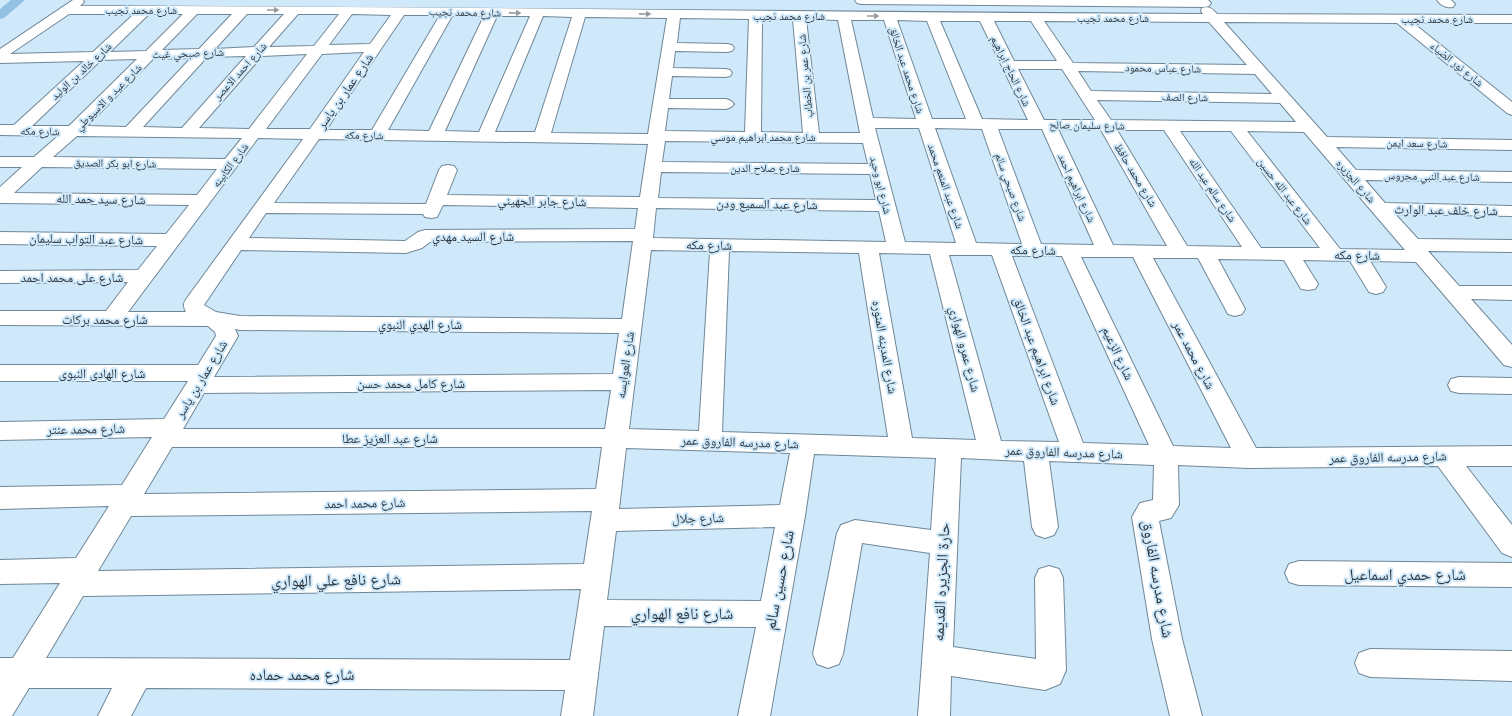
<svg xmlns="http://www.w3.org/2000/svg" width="1512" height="716" font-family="Poppins,'Noto Naskh Arabic',sans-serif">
<rect width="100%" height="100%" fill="#cfe9fb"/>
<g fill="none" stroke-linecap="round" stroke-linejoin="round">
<!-- canal -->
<polygon fill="#92c1e3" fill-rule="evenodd" points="11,0 25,0 4,18 0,19 0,9"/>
<!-- minor casing -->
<g stroke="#708797" stroke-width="2">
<g id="minor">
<path d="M73,0h10l1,2 -4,4c375,0 749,7 1123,8l-2,-3 1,-3c8,-2 10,1 15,6l295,1v8h-99l99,79v13l-5,-2 -110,-90 -173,-1 103,115 185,3v10l-176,-3 20,23 156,2v10l-147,-2 20,23 127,3v10l-117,-2 23,25 94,1v12l-84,-1 31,35h53v14l-41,-1 41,46v22l-8,-2 -88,-103 -46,-1 16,26 -3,5 -7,2 -7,-2 -19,-31 -47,-1 15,24 -3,5 -7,1 -7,-1 -17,-29 -66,-1 27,50 -3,5 -7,2 -7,-2 -30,-56h-45l103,190 256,-2v20h-46l46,59v32l-10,-4 -64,-87 -189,2 -71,-3 1,40 -8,13 -12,3 23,118 20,77h-32l-18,-77 -20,-122 8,-14 13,-3 1,-35 -105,-4 9,66 -4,8 -9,3 -9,-3 -4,-8 -8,-66 -63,-3 -8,189 83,12 -1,-81 4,-9 10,-3 10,3 4,9 3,92 -6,14 -15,6 -94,-14 -1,40h-32l12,-163 -68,-10 -19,111 -4,10 -11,4 -11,-4 -4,-10 24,-121 4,-8 14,-5 76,10 5,-72 -122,-4 -9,62 -35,200h-32l18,-89 -152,-1 -11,90h-32l4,-26 -419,-2 -15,28h-33l14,-28h-83l-17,28h-12v-58h13l47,-75 -60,1v-24l76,-2 33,-52 -109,3v-22l122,-2 30,-48 -152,3v-18l164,-3 24,-38h-188v-16h198l18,-29 -1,-4 -7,-6 -208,-1v-14h106l22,-29 -128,1v-12l138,-1 19,-24 -157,-2v-12l166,2 23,-29 -189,-2v-16l22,-20h-22v-10h34l24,-21 -58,-1v-10h14l70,-64 -84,2v-14zM69,14h65l-41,38 -83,2zM149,14h34l-37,37 -36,1zM197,14h35l-33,35 -37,1zM247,14h37l-30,33 -39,2zM298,14h41l-25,32 -45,1zM352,14l39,1 -21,29 -41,1zM404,15h36l-68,115h-46zM452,16h32l-55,115 -41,-1zM497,16h33l-51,116 -34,-1zM543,16l29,1 -37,115h-40zM585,17l82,1 -19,116 -97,-1zM680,18l69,1 -4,113 -80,-1 3,-23 58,1 5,-2 3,-3 -3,-3 -5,-2h-57l3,-23 53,1 5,-1 2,-3 -2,-3 -5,-1 -52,-1 2,-17 52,1 5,-1 2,-3 -2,-3 -5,-1 -50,-1zM762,19h31l10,114 -42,-1zM806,19l32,1 22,113h-41zM851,20h33l32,99 -43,-1zM897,20l30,1 39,98h-34zM940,21h40l48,99 -46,-1zM994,21h37l26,40h-43zM1044,21l165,1 38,43 -174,-2zM364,52l-54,77h-44l56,-75zM307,54l-58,75 -50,-1 63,-72zM246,56l-64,72 -39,-1 64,-70zM191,58l-65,69 -39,-1 66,-67zM137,59l-68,67h-37l69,-66zM1018,69h44l33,51h-51zM1078,71l177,3 17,20 -181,-3zM1097,100l183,3 16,19 -185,-2zM875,128h44l37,115 -51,-1zM935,128l47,1 40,115 -46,-1zM998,129h44l52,116 -53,-1zM1058,129l43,1 66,116 -54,-1zM1117,130h47l78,117 -55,-1zM1180,131h51l89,117h-59zM1247,131l57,1 101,118 -65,-1zM77,136l165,2 -17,21 -172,-2zM258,138l45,1 -116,159c-4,5 -4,8 -1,14h-58zM319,139l329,5 -8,53 -193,-2 10,-25 -3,-4 -6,-1 -6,1 -3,4 -13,34 -152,-1zM665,141l198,2 5,21 -206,-2zM42,167l175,2 -20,26 -183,-2zM661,172l209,2 6,26 -218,-2zM443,205l195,3 -3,21 -210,1 -7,2 -13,9 -156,-3 17,-25 157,1 2,3 6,1 6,-1zM656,208l223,3 7,31 -233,-4zM633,241l-11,78 -382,-3 -24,-4 -12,-7 37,-55 165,3 16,-5 8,-6zM651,250l59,1 -11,180 -70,-2zM729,251l130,2 29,184 -166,-5zM879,253l51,1 46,186 -64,-2zM949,255h43l67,187 -58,-1zM1012,256h50l87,189 -66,-2zM1081,257h52l98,191 -58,-2zM235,329l5,1 379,3 -6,41 -399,3 24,-41zM611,390l-6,39h-422l21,-36zM172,447h430l-6,42 -452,5zM626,448l164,5 -10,52 -161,4zM592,511l-8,53 -486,7 33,-55zM775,527l-14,74 -154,-1 9,-69zM581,589l-11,71 -524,-2 37,-62z"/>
<polygon points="855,0 1208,0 1211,3 1209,6 1205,7 861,4 857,3"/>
<path d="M1437,0h14l4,4 -2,3c-6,1 -12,-1 -16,-7z"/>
<polygon points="1459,377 1512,378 1512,394 1459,393 1451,391 1448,385 1451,379"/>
<polygon points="1299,561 1512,563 1512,587 1299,585 1289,582 1285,573 1289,564"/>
<polygon points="1370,649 1512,651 1512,681 1370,677 1359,673 1355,663 1359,653"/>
</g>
</g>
<!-- minor -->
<use href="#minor" fill="#fff" fill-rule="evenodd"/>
</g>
<!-- one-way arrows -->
<defs><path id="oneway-solid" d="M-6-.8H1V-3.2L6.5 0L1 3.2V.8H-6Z"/></defs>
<g fill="#969b9f">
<use href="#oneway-solid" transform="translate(273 10)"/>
<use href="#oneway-solid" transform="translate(515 13) rotate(1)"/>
<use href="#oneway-solid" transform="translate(645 14) rotate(1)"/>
<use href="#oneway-solid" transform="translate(873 16)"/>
</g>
<g text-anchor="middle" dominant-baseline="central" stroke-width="4" stroke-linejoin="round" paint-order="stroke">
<!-- far-street labels -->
<g font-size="11" fill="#2e373f" stroke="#cfe9fb">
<text x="141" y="10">شارع محمد نجيب</text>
<text transform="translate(465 12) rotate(1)">شارع محمد نجيب</text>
<text x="789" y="16">شارع محمد نجيب</text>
<text x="1113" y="18">شارع محمد نجيب</text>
<text x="1437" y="19">شارع محمد نجيب</text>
<text transform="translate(188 53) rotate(-2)">شارع صبحي غيث</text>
<text transform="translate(1457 64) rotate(39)">شارع نور الضياء</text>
<text transform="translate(1163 68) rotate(1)">شارع عباس محمود</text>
<text transform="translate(907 70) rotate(72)">شارع محمد عبد الخالق</text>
<text transform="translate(81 71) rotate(-43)">شارع خالد بن الوليد</text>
<text transform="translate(240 71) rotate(-48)">شارع احمد الاعصر</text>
<text transform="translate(1011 71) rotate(64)">شارع الحاج ابراهيم</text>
<text transform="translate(805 76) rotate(-95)">شارع عمر بن الخطاب</text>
<text transform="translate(108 97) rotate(-45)">شارع عيد و الاسيوطي</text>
<text transform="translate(1185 97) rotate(1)">شارع الصف</text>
<text transform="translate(1087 125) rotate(1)">شارع سليمان صالح</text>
<text transform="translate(40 131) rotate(1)">شارع مكه</text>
<text transform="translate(364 135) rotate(1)">شارع مكه</text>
<text x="763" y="137">شارع محمد ابراهيم موسي</text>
<text transform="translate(1417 143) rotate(1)">شارع سعد ايمن</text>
<text transform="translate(115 163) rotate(1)">شارع ابو بكر الصديق</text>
<text transform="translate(230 165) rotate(-53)">شارع الكابينه</text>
<text x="765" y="168">شارع صلاح الدين</text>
<text transform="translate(1136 175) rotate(59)">شارع محمد حافظ</text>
<text transform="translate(1432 176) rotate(1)">شارع عبد النبي محروس</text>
<text transform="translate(1356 181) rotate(49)">شارع الجزيره</text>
<text transform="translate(881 185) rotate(76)">شارع ابو وحيد</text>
<text transform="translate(946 186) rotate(71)">شارع عبد المنعم محمد</text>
<text transform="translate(1011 187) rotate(70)">شارع صبحي سالم</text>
<text transform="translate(1077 188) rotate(65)">شارع ابراهيم احمد</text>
<text transform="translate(1213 190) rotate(56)">شارع سالم عبد الله</text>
<text transform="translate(1285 191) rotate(52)">شارع عبد الله حسين</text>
</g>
<!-- street labels -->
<g font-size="13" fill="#2e373f" stroke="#cfe9fb">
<text transform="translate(345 91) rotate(-55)">شارع عمار بن ياسر</text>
<text transform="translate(101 199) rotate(1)">شارع سيد حمد الله</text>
<text transform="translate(542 201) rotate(1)">شارع جابر الجهيني</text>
<text transform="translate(767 204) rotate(1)">شارع عبد السميع ودن</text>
<text transform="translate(1446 210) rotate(1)">شارع خلف عبد الوارث</text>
<text x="473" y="236">شارع السيد مهدي</text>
<text transform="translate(86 239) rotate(1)">شارع عبد التواب سليمان</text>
<text transform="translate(709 245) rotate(1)">شارع مكه</text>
<text transform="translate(1033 250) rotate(1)">شارع مكه</text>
<text transform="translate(1357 255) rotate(1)">شارع مكه</text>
<text x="72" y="277">شارع على محمد احمد</text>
<text x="105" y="319">شارع محمد بركات</text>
<text x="420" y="324">شارع الهدي النبوي</text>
<text transform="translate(885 347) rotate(80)">شارع المدينه المنوره</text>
<text transform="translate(965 349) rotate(75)">شارع عمرو الهواري</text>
<text transform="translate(1037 351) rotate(70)">شارع ابراهيم عبد الخالق</text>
<text transform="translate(1118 353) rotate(65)">شارع الزعيم</text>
<text transform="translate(1194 355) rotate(62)">شارع محمد عمر</text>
<text transform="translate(625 365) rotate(-82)">شارع العوايسه</text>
<text x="102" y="373">شارع الهادى النبوى</text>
<text transform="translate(201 379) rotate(-59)">شارع عمار بن ياسر</text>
<text x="411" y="383">شارع كامل محمد حسن</text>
<text transform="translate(86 429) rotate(-1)">شارع محمد عنتر</text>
<text x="390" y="438">شارع عبد العزيز عطا</text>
<text transform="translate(740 442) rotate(2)">شارع مدرسه الفاروق عمر</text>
<text transform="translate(1064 452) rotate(2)">شارع مدرسه الفاروق عمر</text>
<text transform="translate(1388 457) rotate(-1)">شارع مدرسه الفاروق عمر</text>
<text transform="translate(365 503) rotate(-1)">شارع محمد احمد</text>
<text transform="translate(698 518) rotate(-1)">شارع جلال</text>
</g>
<!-- near-street labels -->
<g font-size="16" fill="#2e373f" stroke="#cfe9fb">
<text x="1405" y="574">شارع حمدي اسماعيل</text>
<text transform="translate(1158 579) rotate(80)">شارع مدرسه الفاروق</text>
<text transform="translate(336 580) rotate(-1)">شارع نافع علي الهواري</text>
<text transform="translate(779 580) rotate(-79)">شارع حسين سالم</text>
<text transform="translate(941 582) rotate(-87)">حارة الجزيره القديمه</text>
<text x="682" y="613">شارع نافع الهواري</text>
<text x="302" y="674">شارع محمد حماده</text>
</g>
</g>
</svg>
